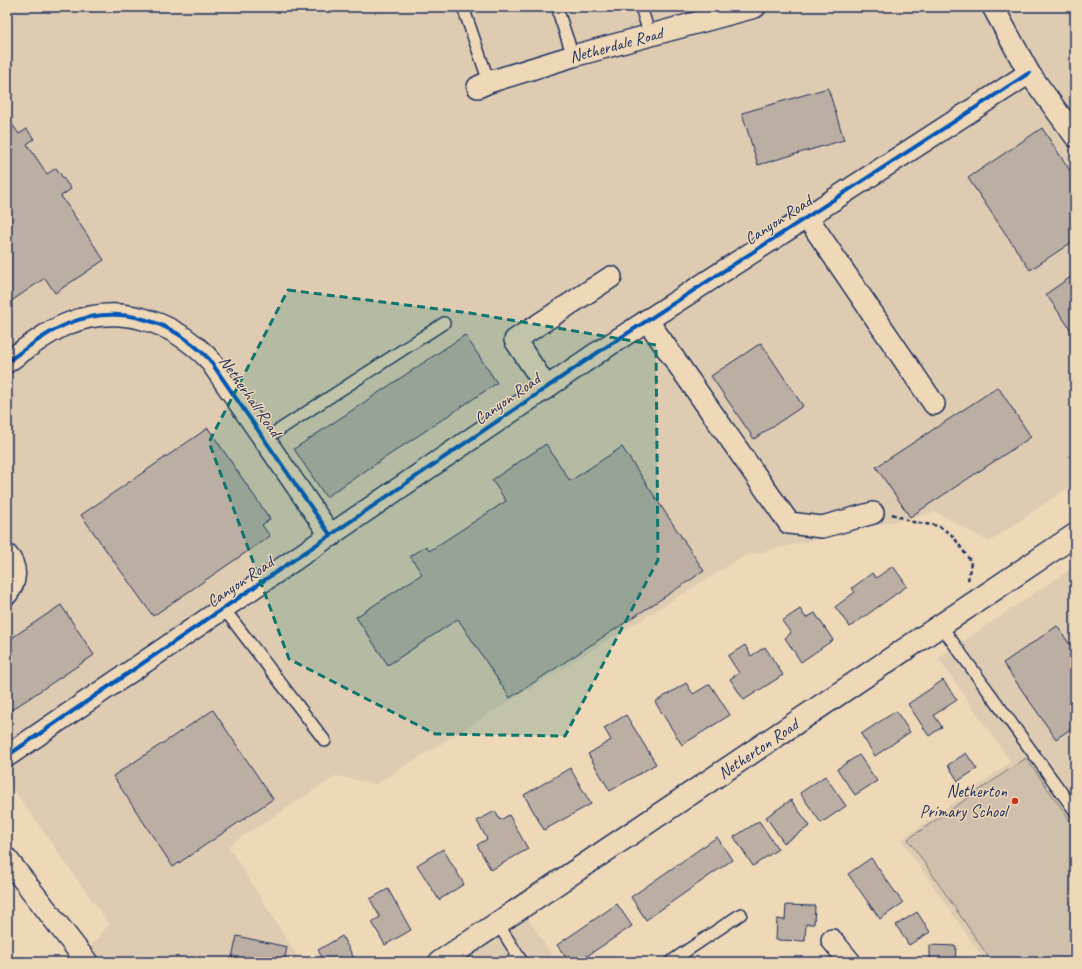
<svg xmlns="http://www.w3.org/2000/svg" width="1082" height="969" font-family="Caveat,sans-serif">
<rect width="100%" height="100%" fill="#efd8b8"/>
<filter id="ink" filterUnits="userSpaceOnUse"><feTurbulence type="fractalNoise" baseFrequency=".025" numOctaves="2"/><feDisplacementMap in="SourceGraphic" scale="8" xChannelSelector="R" yChannelSelector="G"/><feConvolveMatrix kernelMatrix="1 2 1 2 8 2 1 2 1" color-interpolation-filters="sRGB"/></filter>
<g filter="url(#ink)">
<!-- built -->
<g fill="#dfcbb1">
<polygon points="7,7 1075,7 1075,483 989,542 936,512 744,556 376,784 336,776 228,846 301,962 79,962 109,924 11,786 7,787"/>
<polygon points="1075,566 1075,962 986,962 901,840 1011,762 938,658"/>
<polygon points="528,918 556,962 463,962"/>
</g>
<!-- green -->
<polygon fill="#d0bfab" stroke="#767784" points="1026,758 1075,827 1075,962 992,962 908,839"/>
<!-- building -->
<g fill="#bbaea2" stroke="#1b2f5e">
<polygon points="828,88 844,140 758,165 742,113"/>
<polygon points="7,117 19,134 27,129 34,139 27,144 47,174 56,168 71,189 61,196 104,260 55,293 45,278 7,304"/>
<polygon points="1042,128 1075,178 1075,240 1030,270 968,178"/>
<polygon points="1075,274 1075,336 1046,294"/>
<polygon points="465,335 497,383 326,497 294,449"/>
<polygon points="761,343 803,406 754,439 711,376"/>
<polygon points="998,387 1031,437 910,517 876,467"/>
<polygon points="208,428 270,519 262,525 270,536 153,616 81,515"/>
<polygon points="546,444 570,481 622,447 704,571 510,698 458,619 388,665 356,617 422,574 410,556 426,546 429,551 506,501 492,480"/>
<polygon points="893,566 907,586 850,627 835,607 855,592 852,588 872,573 876,578"/>
<polygon points="61,605 94,655 7,713 7,641"/>
<polygon points="800,609 806,618 815,613 833,640 801,662 785,638 791,633 782,621"/>
<polygon points="1057,626 1075,652 1075,726 1056,739 1003,663"/>
<polygon points="745,645 751,656 765,647 783,675 744,700 730,679 739,673 728,656"/>
<polygon points="943,680 957,700 934,715 942,727 929,736 908,704"/>
<polygon points="686,683 693,694 710,684 730,715 682,745 655,702"/>
<polygon points="213,710 273,799 173,867 113,776"/>
<polygon points="896,711 910,732 875,756 861,734"/>
<polygon points="626,715 656,764 610,791 588,754 611,740 604,728"/>
<polygon points="966,753 977,769 958,781 948,765"/>
<polygon points="859,755 877,781 855,795 837,769"/>
<polygon points="570,768 591,804 544,830 524,795"/>
<polygon points="825,776 846,806 821,823 800,793"/>
<polygon points="791,800 810,826 784,843 766,817"/>
<polygon points="495,811 500,820 509,815 528,849 491,870 477,845 487,839 477,821"/>
<polygon points="759,821 778,849 753,866 734,837"/>
<polygon points="717,837 732,860 646,920 631,897"/>
<polygon points="443,849 464,884 439,900 417,865"/>
<polygon points="871,858 903,903 880,919 848,874"/>
<polygon points="388,889 411,930 385,945 372,922 380,917 370,899"/>
<polygon points="617,904 632,926 578,962 569,962 557,945"/>
<polygon points="786,905 815,906 814,924 806,924 805,941 776,940 777,919 785,920"/>
<polygon points="917,912 930,932 909,945 896,925"/>
<polygon points="237,936 287,947 284,962 231,962"/>
<polygon points="342,936 354,958 348,962 324,962 318,950"/>
<polygon points="930,945 956,946 955,962 930,962"/>
</g>
<g fill="none" stroke-linecap="round" stroke-linejoin="round">
<!-- service casing -->
<g stroke="#1b2f5e" stroke-width="14">
<g id="service">
<polyline points="463,7 489,82"/>
<polyline points="641,7 650,36"/>
<polyline points="559,14 573,56"/>
<polyline points="265,439 444,323"/>
<polyline points="224,609 325,741"/>
<polyline points="941,626 1075,811"/>
<polyline points="498,924 522,962"/>
<polyline points="510,962 518,956"/>
<polyline points="670,962 741,914"/>
</g>
</g>
<!-- minor casing -->
<g stroke="#1b2f5e" stroke-width="24">
<g id="minor">
<polyline points="993,7 1029,73 1075,136"/>
<polyline points="478,87 489,82 573,56 755,7"/>
<polyline points="807,217 934,404"/>
<polyline points="647,320 789,523 822,527 873,513"/>
<path d="M7,362c19,-13 38,-29 60,-38 52,-21 104,-4 142,35l122,177"/>
<polyline points="547,388 515,340 611,277"/>
<path d="M7,555c11,12 9,27 0,39"/>
<polyline points="7,756 597,353 1029,73"/>
<polyline points="7,859 87,962"/>
<polyline points="832,940 850,962"/>
</g>
</g>
<!-- secondary casing -->
<g stroke="#1b2f5e" stroke-width="25">
<polyline id="secondary" points="440,962 1075,535"/>
</g>
<!-- path -->
<g stroke="#1b2f5e" stroke-width="2.5" stroke-dasharray="4 3" stroke-linecap="butt">
<polyline points="892,514 913,522 939,526 953,536 971,562 968,581"/>
<polyline points="7,958 12,962"/>
</g>
<!-- service -->
<use href="#service" stroke="#efd8b8" stroke-width="11"/>
<!-- minor -->
<use href="#minor" stroke="#efd8b8" stroke-width="21"/>
<!-- secondary -->
<use href="#secondary" stroke="#efd8b8" stroke-width="22"/>
<!-- cycleway casing -->
<g stroke="#efd8b8" stroke-width="6">
<g id="cycleway">
<path d="M7,362c19,-13 38,-29 60,-38 52,-21 104,-4 142,35l122,177"/>
<polyline points="7,756 597,353 1029,73"/>
</g>
</g>
<!-- cycleway -->
<use href="#cycleway" stroke="#0057b8" stroke-width="4"/>
</g>
</g>
<!-- marked area -->
<path fill="#0f766e" fill-opacity="0.2" stroke="#0f766e" stroke-width="3" stroke-dasharray="8 5" stroke-linejoin="round" d="M288,290l182,23 186,32 2,215 -93,176 -130,-2 -146,-75 -80,-217z"/>
<!-- markers -->
<circle fill="#c8321e" stroke="#efd8b8" stroke-width="1.5" cx="1015" cy="801" r="4"/>
<g text-anchor="middle" dominant-baseline="central" stroke-width="3" stroke-linejoin="round" paint-order="stroke">
<!-- street labels -->
<g font-size="17" fill="#1b2f5e" stroke="#efd8b8">
<text transform="translate(616 45) rotate(-15)">Netherdale Road</text>
<text transform="translate(778 220) rotate(-33)">Canyon Road</text>
<text transform="translate(250 396) rotate(55)">Netherhall Road</text>
<text transform="translate(507 399) rotate(-35)">Canyon Road</text>
<text transform="translate(240 582) rotate(-34)">Canyon Road</text>
<text transform="translate(758 749) rotate(-34)">Netherton Road</text>
</g>
<!-- poi labels -->
<g font-size="17" fill="#1b2f5e" stroke="#efd8b8" text-anchor="end">
<text x="1007" y="791">Netherton<tspan x="1007" dy="20">Primary School</tspan></text>
</g>
</g>
<!-- margin -->
<rect width="1082" height="969" fill="none" stroke="#efd8b8" stroke-width="24"/>
<rect x="12" y="12" width="1058" height="945" fill="none" stroke="#1b2f5e" stroke-width="1.5" filter="url(#ink)"/>
</svg>
